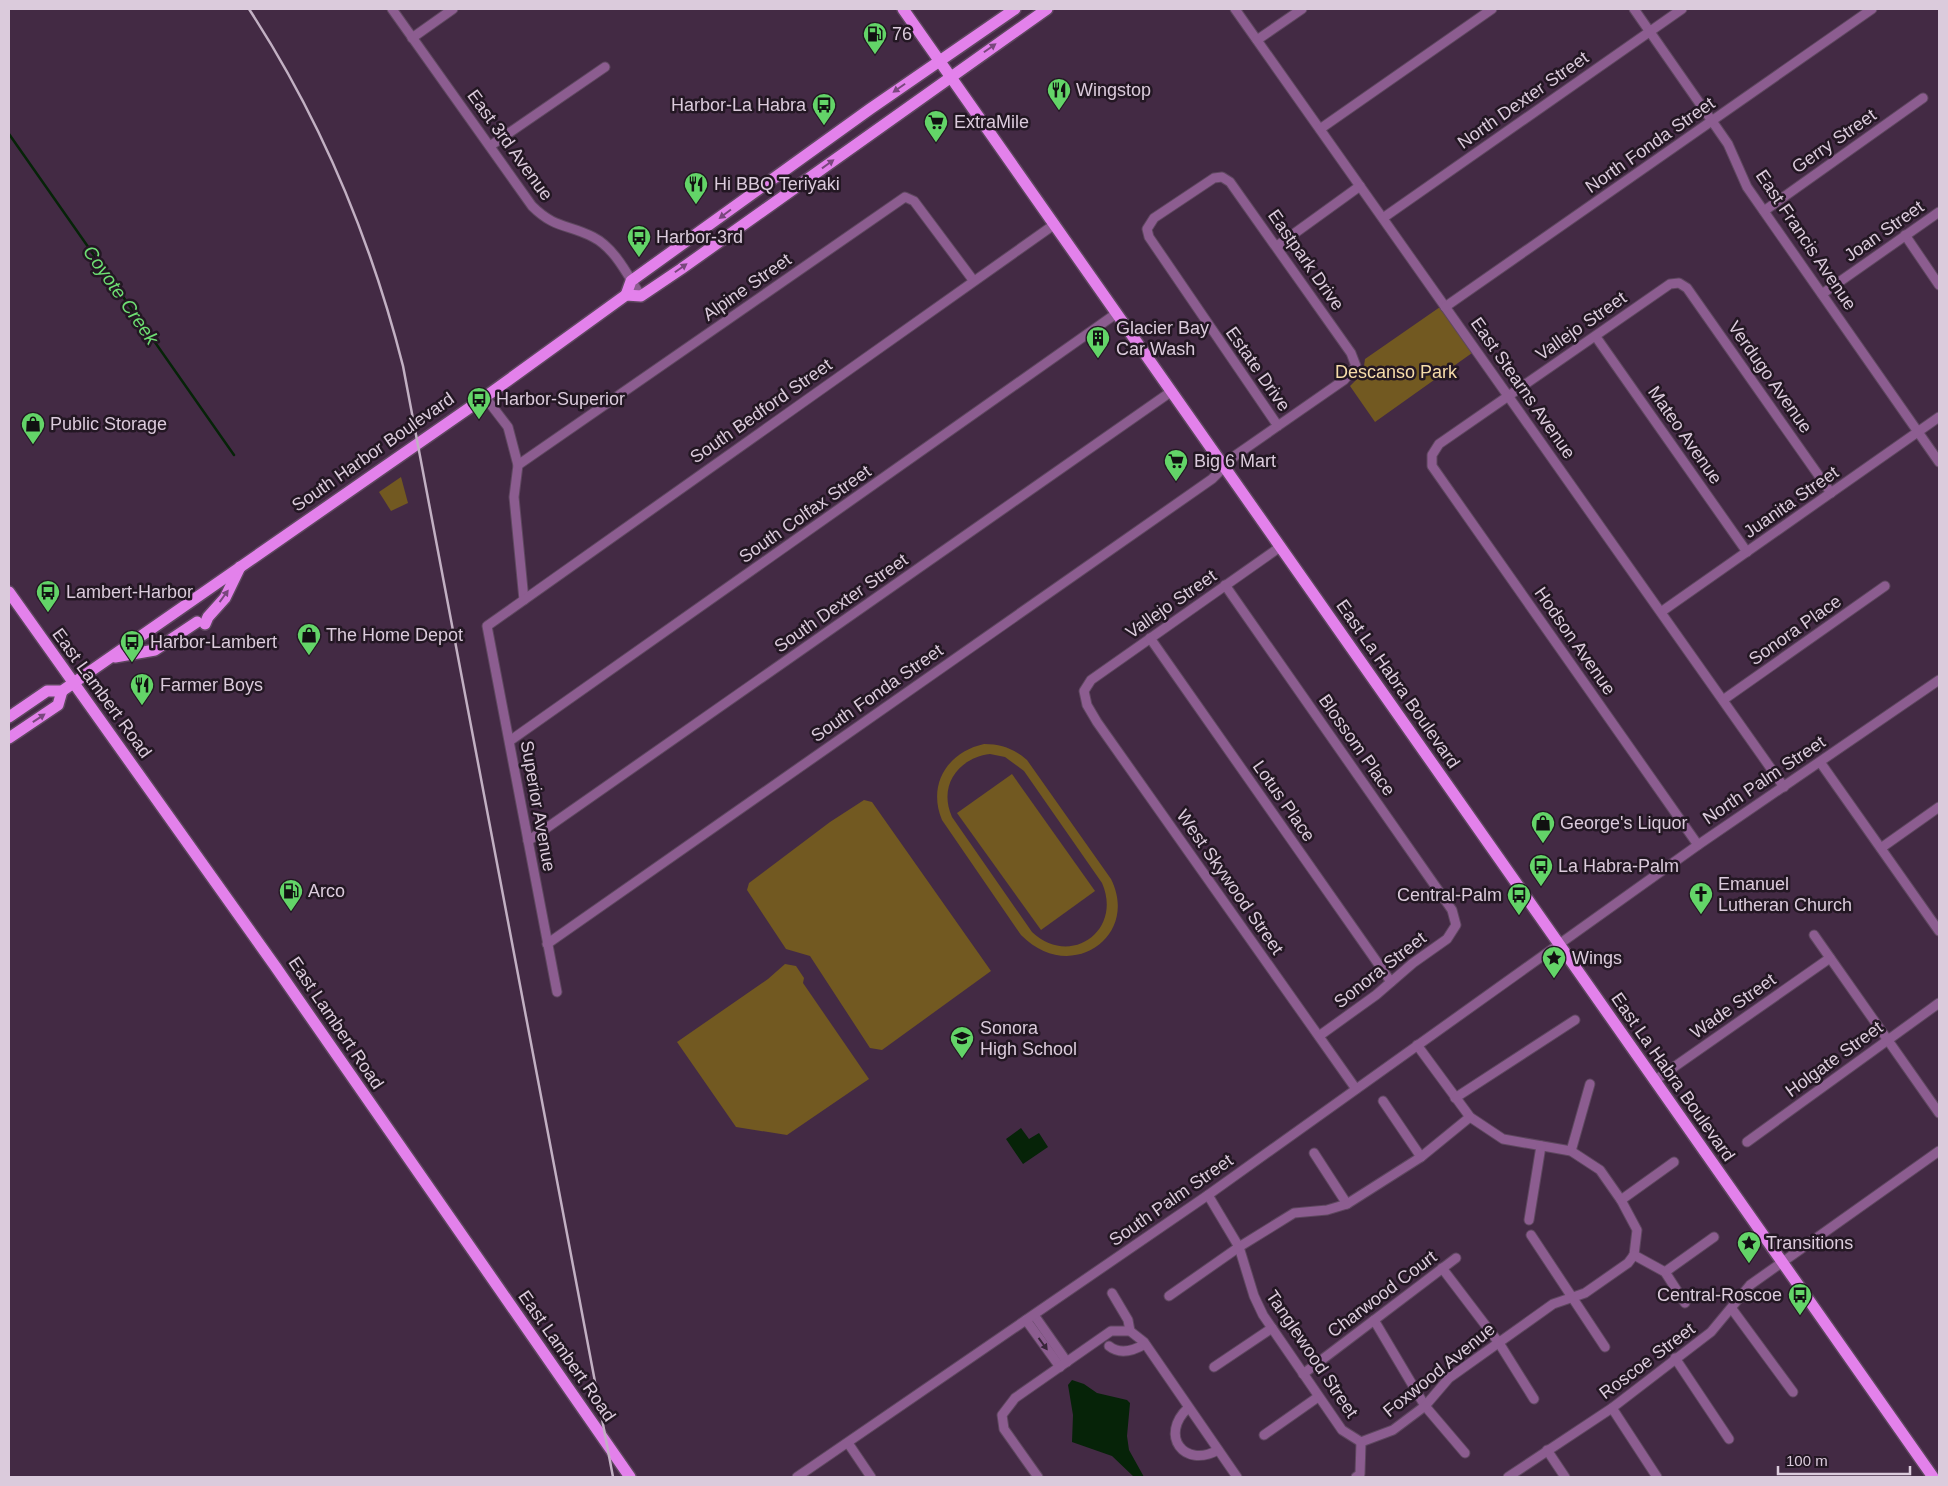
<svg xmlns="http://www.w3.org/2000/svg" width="1948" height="1486" font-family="Helvetica,sans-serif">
<rect width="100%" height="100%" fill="#432a44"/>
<!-- green -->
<g fill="#725921" fill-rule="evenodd">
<polygon points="1440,307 1472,353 1375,422 1350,386 1363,373 1365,359"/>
<polygon points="401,477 408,503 391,511 379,492"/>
<path d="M984,744c18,0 30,5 43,16l84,119c29,58 -41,106 -90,56l-79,-115c-15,-36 6,-68 42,-76zM990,754l15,3 19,14 78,112c21,48 -32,85 -70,49l-80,-115c-14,-31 6,-59 38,-63z"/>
<polygon points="1012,774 1095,891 1041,930 957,813"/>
<polygon points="864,800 872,802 991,971 882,1050 870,1048 810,956 786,949 747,890 749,883 830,822"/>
<polygon points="785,964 796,966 804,978 803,983 869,1079 787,1135 736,1127 677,1042 768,979"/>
</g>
<!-- water -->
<g fill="#062308">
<polygon points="1021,1128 1029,1139 1039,1133 1048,1147 1023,1164 1006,1139"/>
<polygon points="1072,1380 1084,1384 1097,1393 1127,1400 1130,1403 1127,1436 1129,1450 1144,1477 1134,1477 1112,1456 1072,1442 1073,1415 1068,1385"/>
</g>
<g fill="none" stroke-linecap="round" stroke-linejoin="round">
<!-- stream -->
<polyline stroke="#062308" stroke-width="2.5" points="9,134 234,455"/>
<!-- minor casing -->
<g stroke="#5e475f" stroke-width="11">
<g id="minor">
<path d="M392,9l140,197c23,23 36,18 61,31 22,11 35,39 48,59"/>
<polyline points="1235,9 1784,787"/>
<polyline points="1634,9 1728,144 1747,187 1939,462"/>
<polyline points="412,38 453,9"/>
<polyline points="1257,40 1302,9"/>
<polyline points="1320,129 1492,9"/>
<polyline points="490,146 605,67"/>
<polyline points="1764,211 1923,98"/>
<polyline points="1383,218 1682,9"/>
<polyline points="1905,235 1939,285"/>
<polyline points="1277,246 1360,186"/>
<polyline points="1822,294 1939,212"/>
<polyline points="1445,307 1872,9"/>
<polyline points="1596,337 1747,552"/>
<polyline points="485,397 508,427 518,465 514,497 524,600"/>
<polyline points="518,465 905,197 914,201 973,280"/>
<polyline points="1280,547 1091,680 1084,691 1087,705 1097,722 1356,1089"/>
<polyline points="1225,585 1452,910 1456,925 1447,939 1413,963 1376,995 1319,1036"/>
<polyline points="1661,612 1939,417"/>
<polyline points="1150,638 1391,982"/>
<polyline points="1723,700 1885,586"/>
<polyline points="511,740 1117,313"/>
<polyline points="1820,762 1939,931"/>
<polyline points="528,841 1172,391"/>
<polyline points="1698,845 1432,466 1432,455 1439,444 1670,284 1679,283 1687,288 1831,493"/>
<polyline points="1881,848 1939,807"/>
<polyline points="1814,935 1939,1113"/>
<polyline points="547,944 1212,479 1236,455 1344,380 1356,366 1351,353 1230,182 1222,177 1214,178 1154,218 1147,229 1149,237 1278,426"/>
<polyline points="557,992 487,626 1055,224"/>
<polyline points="1417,1045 1470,1117 1503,1139 1571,1151 1600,1170 1621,1200 1637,1230 1634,1255"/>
<polyline points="1654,1081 1830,958"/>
<polyline points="1455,1098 1575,1020"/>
<polyline points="1383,1101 1421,1157"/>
<polyline points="1747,1142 1939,1003"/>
<polyline points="1571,1151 1590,1084"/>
<polyline points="1314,1153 1347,1204"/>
<polyline points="1208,1195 1239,1247 1254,1296 1263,1315 1342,1430 1361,1442"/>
<polyline points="1621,1200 1674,1162"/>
<polyline points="1529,1220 1541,1146"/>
<polyline points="1531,1235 1605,1347"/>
<polyline points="1634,1255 1665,1272 1685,1303"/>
<polyline points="1442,1268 1499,1343 1534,1399"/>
<polyline points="1665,1272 1714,1237"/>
<polyline points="1112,1293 1128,1320 1130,1331"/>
<polyline points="1169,1296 1239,1247 1294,1213 1327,1210 1347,1204 1421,1157 1470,1117"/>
<polyline points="1732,1309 1793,1392"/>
<polyline points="1034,1315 1067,1362"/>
<polyline points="1026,1320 1060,1367"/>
<polyline points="1374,1320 1425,1406 1465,1453"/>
<path d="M1109,1346c11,9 24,5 36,-2"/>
<polyline points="1675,1358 1729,1439"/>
<polyline points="1214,1367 1272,1328"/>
<polyline points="1303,1374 1456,1258"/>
<path d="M1188,1408c-29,27 -4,61 30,42"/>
<polyline points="1612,1408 1657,1477"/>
<polyline points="1264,1435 1318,1397"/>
<polyline points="1361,1442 1393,1430 1425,1406 1449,1378 1553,1304 1585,1293 1628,1263 1634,1255"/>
<polyline points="848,1443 871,1477"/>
<polyline points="1547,1450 1565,1477"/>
<polyline points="797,1477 1208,1195 1698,845 1939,680"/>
<polyline points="1038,1477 1004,1429 1002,1415 1015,1398 1111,1331 1130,1331 1144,1342 1237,1477"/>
<polyline points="1356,1477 1360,1474 1361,1442"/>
<polyline points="1508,1477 1612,1408 1711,1332 1750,1285 1939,1151"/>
</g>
</g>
<!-- major casing -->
<g stroke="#5e475f" stroke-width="14">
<g id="major">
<polyline points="903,9 1933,1477"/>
<polyline points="626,295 631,281 870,109 1015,9"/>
<polyline points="9,592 275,966 630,1477"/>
<polyline points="205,624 208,617 225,598 240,567"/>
<polyline points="115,657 155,650 197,622"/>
<polyline points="9,717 47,691 62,691 485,397 626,295 641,296 681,269 1047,9"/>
<polyline points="9,738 58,705 62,691"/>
</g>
</g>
<!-- minor -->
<use href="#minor" stroke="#8c5d90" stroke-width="9"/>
<!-- major -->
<use href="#major" stroke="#e381eb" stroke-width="11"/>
<!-- rail -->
<path stroke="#c2b0c3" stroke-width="2.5" d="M249,9c71,109 122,231 154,357l210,1111"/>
</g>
<!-- one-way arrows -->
<defs><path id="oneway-solid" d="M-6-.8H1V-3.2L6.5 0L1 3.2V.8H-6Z" transform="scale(1.25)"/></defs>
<g fill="#79477d">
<use href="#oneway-solid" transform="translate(990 48) rotate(-35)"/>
<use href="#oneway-solid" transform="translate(899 88) rotate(145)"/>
<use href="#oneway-solid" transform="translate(828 164) rotate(-36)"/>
<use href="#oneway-solid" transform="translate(725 214) rotate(143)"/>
<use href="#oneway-solid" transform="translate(681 268) rotate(-35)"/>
<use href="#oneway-solid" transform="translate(224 596) rotate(-54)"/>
<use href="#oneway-solid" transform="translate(39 718) rotate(-34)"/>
</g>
<use fill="#382539" href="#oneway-solid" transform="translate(1043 1344) rotate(54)"/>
<!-- icons -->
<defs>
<g id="fuel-pin" transform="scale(1.25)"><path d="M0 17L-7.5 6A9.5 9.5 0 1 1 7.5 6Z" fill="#63d468" stroke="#231723"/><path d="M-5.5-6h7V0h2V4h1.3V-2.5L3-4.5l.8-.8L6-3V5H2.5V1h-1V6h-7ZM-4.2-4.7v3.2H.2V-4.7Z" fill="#111"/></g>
<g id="restaurant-pin" transform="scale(1.25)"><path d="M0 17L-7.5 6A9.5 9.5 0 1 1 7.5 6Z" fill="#63d468" stroke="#231723"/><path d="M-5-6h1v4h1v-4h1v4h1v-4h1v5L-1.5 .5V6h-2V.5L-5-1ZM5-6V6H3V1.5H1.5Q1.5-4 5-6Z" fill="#111"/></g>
<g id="bus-pin" transform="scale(1.25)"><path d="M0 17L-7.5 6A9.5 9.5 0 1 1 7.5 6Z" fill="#63d468" stroke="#231723"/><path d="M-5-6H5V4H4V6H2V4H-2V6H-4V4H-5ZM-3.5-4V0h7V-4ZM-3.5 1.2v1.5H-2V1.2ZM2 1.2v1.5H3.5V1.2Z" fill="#111"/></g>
<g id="supermarket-pin" transform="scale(1.25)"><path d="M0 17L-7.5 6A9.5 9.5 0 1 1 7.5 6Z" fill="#63d468" stroke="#231723"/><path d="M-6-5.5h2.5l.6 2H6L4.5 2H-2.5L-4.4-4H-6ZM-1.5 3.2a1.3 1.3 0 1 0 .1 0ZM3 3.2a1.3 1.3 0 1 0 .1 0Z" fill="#111"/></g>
<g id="building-pin" transform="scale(1.25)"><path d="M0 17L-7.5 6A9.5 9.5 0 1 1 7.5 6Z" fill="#63d468" stroke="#231723"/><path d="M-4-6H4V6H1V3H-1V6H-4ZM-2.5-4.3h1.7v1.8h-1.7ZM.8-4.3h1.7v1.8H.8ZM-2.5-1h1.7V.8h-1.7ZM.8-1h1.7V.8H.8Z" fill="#111"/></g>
<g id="shop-pin" transform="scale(1.25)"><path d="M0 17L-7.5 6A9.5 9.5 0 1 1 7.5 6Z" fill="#63d468" stroke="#231723"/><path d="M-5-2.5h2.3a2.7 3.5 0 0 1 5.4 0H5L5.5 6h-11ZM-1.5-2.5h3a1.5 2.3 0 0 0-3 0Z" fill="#111"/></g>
<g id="church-pin" transform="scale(1.25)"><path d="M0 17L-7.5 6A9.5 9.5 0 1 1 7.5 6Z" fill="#63d468" stroke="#231723"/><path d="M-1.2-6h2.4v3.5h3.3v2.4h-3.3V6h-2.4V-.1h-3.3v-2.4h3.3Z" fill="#111"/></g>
<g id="sight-pin" transform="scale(1.25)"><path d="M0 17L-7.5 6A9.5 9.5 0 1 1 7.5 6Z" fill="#63d468" stroke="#231723"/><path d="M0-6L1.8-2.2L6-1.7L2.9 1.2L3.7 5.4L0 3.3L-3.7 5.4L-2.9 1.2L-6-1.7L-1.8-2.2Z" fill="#111"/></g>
<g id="school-pin" transform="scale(1.25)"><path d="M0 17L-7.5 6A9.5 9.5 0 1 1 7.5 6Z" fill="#63d468" stroke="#231723"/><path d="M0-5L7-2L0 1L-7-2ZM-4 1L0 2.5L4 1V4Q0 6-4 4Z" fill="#111"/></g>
</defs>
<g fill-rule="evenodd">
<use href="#fuel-pin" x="875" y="34"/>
<use href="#restaurant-pin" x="1059" y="90"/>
<use href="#bus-pin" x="824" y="105"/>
<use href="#supermarket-pin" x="936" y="122"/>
<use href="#restaurant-pin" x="696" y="184"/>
<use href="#bus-pin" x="639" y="237"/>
<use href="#building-pin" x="1098" y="338"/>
<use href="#bus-pin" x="479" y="399"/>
<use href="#shop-pin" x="33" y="424"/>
<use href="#supermarket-pin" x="1176" y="461"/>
<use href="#bus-pin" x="48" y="592"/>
<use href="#shop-pin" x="309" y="635"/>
<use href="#bus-pin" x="132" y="642"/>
<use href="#restaurant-pin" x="142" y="685"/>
<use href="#shop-pin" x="1543" y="823"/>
<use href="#bus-pin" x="1541" y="866"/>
<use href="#fuel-pin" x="291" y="891"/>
<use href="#church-pin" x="1701" y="894"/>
<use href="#bus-pin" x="1519" y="895"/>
<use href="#sight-pin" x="1554" y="958"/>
<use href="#school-pin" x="962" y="1038"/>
<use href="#sight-pin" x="1749" y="1243"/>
<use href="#bus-pin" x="1800" y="1295"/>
</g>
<g text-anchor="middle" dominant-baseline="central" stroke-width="5" stroke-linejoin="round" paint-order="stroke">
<!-- poi labels -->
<g font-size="18" fill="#dbcbdc" stroke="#231723" text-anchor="start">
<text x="892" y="34">76</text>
<text x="1076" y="90">Wingstop</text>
<text x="806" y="105" text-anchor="end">Harbor-La Habra</text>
<text x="954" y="122">ExtraMile</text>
<text x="714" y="184">Hi BBQ Teriyaki</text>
<text x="656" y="237">Harbor-3rd</text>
<text x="1116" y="328">Glacier Bay<tspan x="1116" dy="21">Car Wash</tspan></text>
<text x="496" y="399">Harbor-Superior</text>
<text x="50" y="424">Public Storage</text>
<text x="1194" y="461">Big 6 Mart</text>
<text x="66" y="592">Lambert-Harbor</text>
<text x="326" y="635">The Home Depot</text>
<text x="150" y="642">Harbor-Lambert</text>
<text x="160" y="685">Farmer Boys</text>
<text x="1560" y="823">George's Liquor</text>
<text x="1558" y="866">La Habra-Palm</text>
<text x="1718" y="884">Emanuel<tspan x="1718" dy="21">Lutheran Church</tspan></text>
<text x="308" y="891">Arco</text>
<text x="1502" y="895" text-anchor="end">Central-Palm</text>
<text x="1572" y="958">Wings</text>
<text x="980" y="1028">Sonora<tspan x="980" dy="21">High School</tspan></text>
<text x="1766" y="1243">Transitions</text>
<text x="1782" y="1295" text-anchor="end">Central-Roscoe</text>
</g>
<!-- street labels -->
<g font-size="18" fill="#dbcbdc" stroke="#231723">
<text transform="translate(1523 100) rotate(-35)">North Dexter Street</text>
<text transform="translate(1834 141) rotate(-35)">Gerry Street</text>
<text transform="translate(510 145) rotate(54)">East 3rd Avenue</text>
<text transform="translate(1650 145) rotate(-35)">North Fonda Street</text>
<text transform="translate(1884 231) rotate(-35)">Joan Street</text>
<text transform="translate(1806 240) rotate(56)">East Francis Avenue</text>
<text transform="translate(1306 260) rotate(55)">Eastpark Drive</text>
<text transform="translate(747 287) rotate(-35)">Alpine Street</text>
<text transform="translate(1581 326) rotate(-35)">Vallejo Street</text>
<text transform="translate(1258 369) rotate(55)">Estate Drive</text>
<text transform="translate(1770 377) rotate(55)">Verdugo Avenue</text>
<text transform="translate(1523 388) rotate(55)">East Stearns Avenue</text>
<text transform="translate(761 411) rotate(-35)">South Bedford Street</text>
<text transform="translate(1685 435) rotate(55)">Mateo Avenue</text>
<text transform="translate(373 452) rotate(-35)">South Harbor Boulevard</text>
<text transform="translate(1791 502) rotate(-35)">Juanita Street</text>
<text transform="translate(805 514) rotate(-35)">South Colfax Street</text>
<text transform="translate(841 603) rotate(-35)">South Dexter Street</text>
<text transform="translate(1171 604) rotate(-35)">Vallejo Street</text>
<text transform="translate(1795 630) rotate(-35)">Sonora Place</text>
<text transform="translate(1575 641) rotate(55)">Hodson Avenue</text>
<text transform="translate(1398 684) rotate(55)">East La Habra Boulevard</text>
<text transform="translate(102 693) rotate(54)">East Lambert Road</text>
<text transform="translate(877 693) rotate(-35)">South Fonda Street</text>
<text transform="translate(1357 745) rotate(55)">Blossom Place</text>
<text transform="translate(1764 780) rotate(-34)">North Palm Street</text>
<text transform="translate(1284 801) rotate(55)">Lotus Place</text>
<text transform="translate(538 806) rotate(80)">Superior Avenue</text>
<text transform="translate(1230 882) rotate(55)">West Skywood Street</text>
<text transform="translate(1380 970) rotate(-38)">Sonora Street</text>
<text transform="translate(1733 1006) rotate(-35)">Wade Street</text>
<text transform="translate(336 1023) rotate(56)">East Lambert Road</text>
<text transform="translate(1834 1059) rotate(-36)">Holgate Street</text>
<text transform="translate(1673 1077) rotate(55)">East La Habra Boulevard</text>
<text transform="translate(1171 1200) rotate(-35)">South Palm Street</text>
<text transform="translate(1382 1294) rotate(-37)">Charwood Court</text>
<text transform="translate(1312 1354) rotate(56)">Tanglewood Street</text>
<text transform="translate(567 1356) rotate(55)">East Lambert Road</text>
<text transform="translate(1647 1361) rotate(-37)">Roscoe Street</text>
<text transform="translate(1439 1370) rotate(-39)">Foxwood Avenue</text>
</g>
<!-- park labels -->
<g font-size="18" fill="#f6dca9" stroke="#231723">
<text x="1396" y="372">Descanso Park</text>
</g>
<!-- water labels -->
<g font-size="19" font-style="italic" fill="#6edf73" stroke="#231723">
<text transform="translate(121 295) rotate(55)">Coyote Creek</text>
</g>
</g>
<!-- border -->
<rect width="1948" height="1486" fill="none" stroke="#dbcbdc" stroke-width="20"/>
<!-- scale -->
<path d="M1778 1466v8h132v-8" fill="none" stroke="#dbcbdc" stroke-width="2.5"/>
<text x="1786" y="1466" font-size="15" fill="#dbcbdc" stroke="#231723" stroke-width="4" paint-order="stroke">100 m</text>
</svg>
